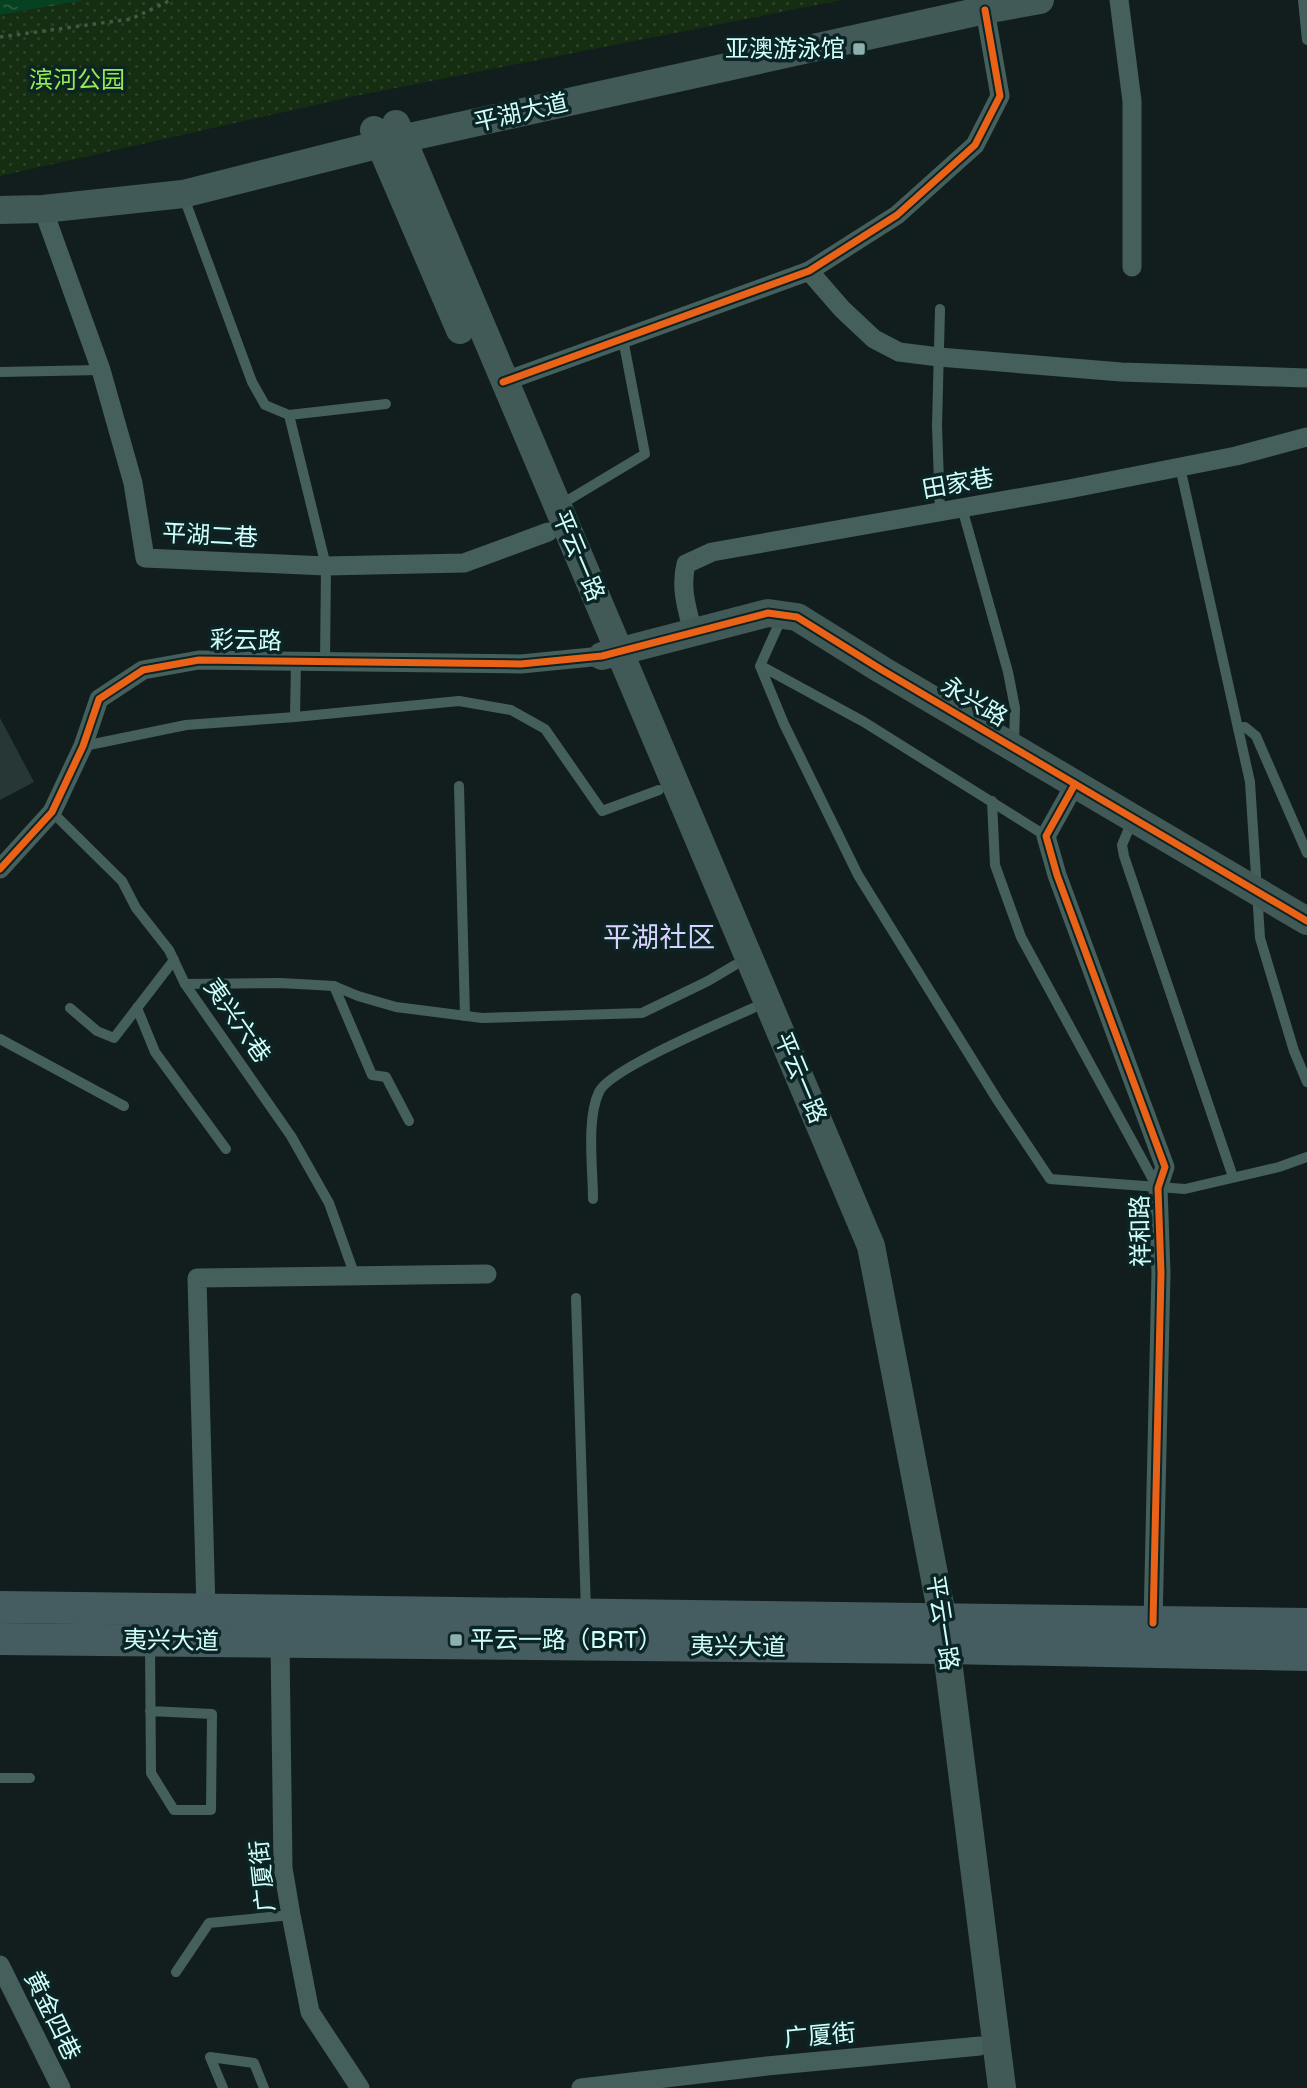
<svg xmlns="http://www.w3.org/2000/svg" width="1307" height="2088" font-family="'Varela Round','Noto Sans SC',sans-serif">
<defs>
<pattern id="park-dots" width="8" height="8" patternUnits="userSpaceOnUse" patternTransform="scale(1.75)"><rect width="8" height="8" fill="#152d10"/><path d="M2 2h.1M6 6h.1" fill="none" stroke="#2b4228" stroke-width="1.8" stroke-linecap="round"/></pattern>
<pattern id="water-ripples" width="26" height="14" patternUnits="userSpaceOnUse" patternTransform="scale(1.75)"><rect width="26" height="14" fill="#064121"/><path d="M2 4q2-2 4 0t4 0M15 11q2-2 4 0t4 0" fill="none" stroke="#295e42"/></pattern>
</defs>
<rect width="100%" height="100%" fill="#121e1e"/>
<!-- park -->
<polygon fill="url(#park-dots)" points="85,0 842,0 355,96 0,176 0,15"/>
<!-- water -->
<polygon fill="url(#water-ripples)" points="0,0 85,0 0,15"/>
<!-- building -->
<polygon fill="#263736" points="0,718 34,782 0,800"/>
<g fill="none" stroke-linecap="round" stroke-linejoin="round">
<!-- path -->
<polyline stroke="#405a49" stroke-width="3.5" stroke-dasharray="3.5 5" stroke-linecap="butt" points="0,37 131,19 171,0"/>
<!-- lane -->
<g stroke="#45605c" stroke-width="10">
<polyline points="1303,0 1307,40"/>
<polyline points="183,195 252,382 265,405 289,415 386,404"/>
<polyline points="0,372 101,370"/>
<polyline points="289,415 326,566 325,662"/>
<polyline points="1180,467 1250,782 1260,938 1294,1051 1307,1082"/>
<polyline points="560,505 645,454 623,339"/>
<polyline points="962,508 1008,672 1015,708 1014,745"/>
<polyline points="940,511 937,426 940,309"/>
<polyline points="782,617 760,666 784,724 858,875 998,1101 1050,1179 1185,1189 1279,1167 1307,1157"/>
<polyline points="761,666 864,722 1046,836"/>
<polyline points="295,717 296,661"/>
<polyline points="1238,728 1245,727 1256,736 1307,853"/>
<polyline points="84,746 186,725 295,717 459,701 511,710 545,729 602,811 659,790"/>
<polyline points="459,786 465,1016"/>
<polyline points="992,801 995,865 1021,937 1156,1185"/>
<polyline points="52,812 122,881 136,908 169,950 185,984 291,1136 329,1203 355,1276"/>
<polyline points="1133,819 1122,845 1124,856 1233,1177"/>
<polyline points="185,984 280,983 334,986 358,996 396,1007 482,1018 642,1013 708,981 735,965"/>
<polyline points="334,986 372,1075 386,1077 409,1121"/>
<polyline points="70,1008 97,1031 114,1038 174,960"/>
<polyline points="137,1008 155,1052 226,1149"/>
<polyline points="0,1039 124,1106"/>
<path d="M593,1199c0,-30 -7,-80 6,-107 10,-23 126,-71 154,-84"/>
<polyline points="576,1298 586,1612"/>
<polyline points="150,1711 212,1714 211,1810 174,1810 151,1773 150,1645"/>
<polyline points="0,1778 30,1778"/>
<polyline points="176,1972 209,1923 291,1915"/>
<polyline points="223,2088 210,2057 254,2063 264,2088"/>
</g>
<!-- street -->
<g stroke="#45605c" stroke-width="19">
<polyline points="1119,0 1132,101 1132,267"/>
<polyline points="43,209 101,370 133,483 145,558 326,566 464,563 548,532"/>
<polyline points="809,271 842,309 874,339 899,352 939,357 1121,372 1307,378"/>
<polyline points="503,382 809,271 897,215 975,145 1000,96 985,10"/>
<path d="M693,632c-6,-23 -13,-44 -7,-68l26,-12 357,-63 167,-33 71,-19"/>
<polyline points="1075,784 1046,836 1057,875 1165,1167 1158,1188 1161,1273 1153,1623"/>
<polyline points="0,869 52,812 83,746 99,699 143,670 199,660 521,664 602,656"/>
<polyline points="206,1610 197,1278 487,1274"/>
<polyline points="280,1643 283,1868 291,1915 310,2012 360,2088"/>
<polyline points="0,1965 61,2088"/>
<polyline points="581,2088 767,2066 980,2046"/>
</g>
<!-- secondary -->
<g stroke="#415a58" stroke-width="28">
<polyline points="396,124 871,1246 943,1621 1002,2088"/>
<polyline points="374,130 460,330"/>
<polyline points="0,210 43,209 183,194 401,139 985,10 1040,0"/>
<polyline points="602,656 768,613 797,617 882,670 1307,921"/>
</g>
<!-- primary -->
<g stroke="#455d61" stroke-width="32">
<polyline points="0,1607 1307,1624"/>
<polyline points="0,1639 947,1648 1307,1655"/>
</g>
<!-- cycleway casing -->
<g stroke="#0c2424" stroke-width="11">
<g id="cycleway">
<polyline points="503,382 809,271 897,215 975,145 1000,96 985,10"/>
<polyline points="1075,784 1046,836 1057,875 1165,1167 1158,1188 1161,1273 1153,1623"/>
<polyline points="0,869 52,812 83,746 99,699 143,670 199,660 521,664 602,656 768,613 797,617 882,670 1307,921"/>
</g>
</g>
<!-- cycleway -->
<use href="#cycleway" stroke="#ea6118" stroke-width="7"/>
</g>
<!-- markers -->
<g fill="#8db0ae" stroke="#0c2424" stroke-width="2.5">
<rect x="852" y="42" width="14" height="14" rx="3.5"/>
<rect x="449" y="1633" width="14" height="14" rx="3.5"/>
</g>
<g text-anchor="middle" dominant-baseline="central" stroke-width="7" stroke-linejoin="round" paint-order="stroke">
<!-- poi labels -->
<g font-size="24" fill="#cffffb" stroke="#0c2424" text-anchor="end">
<text x="845" y="49">亚澳游泳馆</text>
<text x="470" y="1640" text-anchor="start">平云一路（BRT）</text>
</g>
<!-- park labels -->
<g font-size="24" fill="#95eb4f" stroke="#0c2424">
<text x="77" y="80">滨河公园</text>
</g>
<!-- street labels -->
<g font-size="24" fill="#cffffb" stroke="#0c2424">
<text transform="translate(521 113) rotate(-13)">平湖大道</text>
<text transform="translate(958 484) rotate(-10)">田家巷</text>
<text transform="translate(210 536) rotate(3)">平湖二巷</text>
<text transform="translate(578 556) rotate(67)">平云一路</text>
<text transform="translate(246 641) rotate(1)">彩云路</text>
<text transform="translate(974 702) rotate(31)">永兴路</text>
<text transform="translate(237 1021) rotate(55)">夷兴六巷</text>
<text transform="translate(800 1078) rotate(67)">平云一路</text>
<text transform="translate(1141 1231) rotate(-91)">祥和路</text>
<text transform="translate(942 1623) rotate(81)">平云一路</text>
<text transform="translate(171 1641) rotate(1)">夷兴大道</text>
<text transform="translate(738 1647) rotate(1)">夷兴大道</text>
<text transform="translate(263 1876) rotate(-96)">广厦街</text>
<text transform="translate(52 2016) rotate(64)">黄金四巷</text>
<text transform="translate(820 2036) rotate(-5)">广厦街</text>
</g>
<!-- quarter labels -->
<g font-size="28" fill="#d9d1ff" stroke="#0c2424">
<text x="659" y="938">平湖社区</text>
</g>
</g>
</svg>
